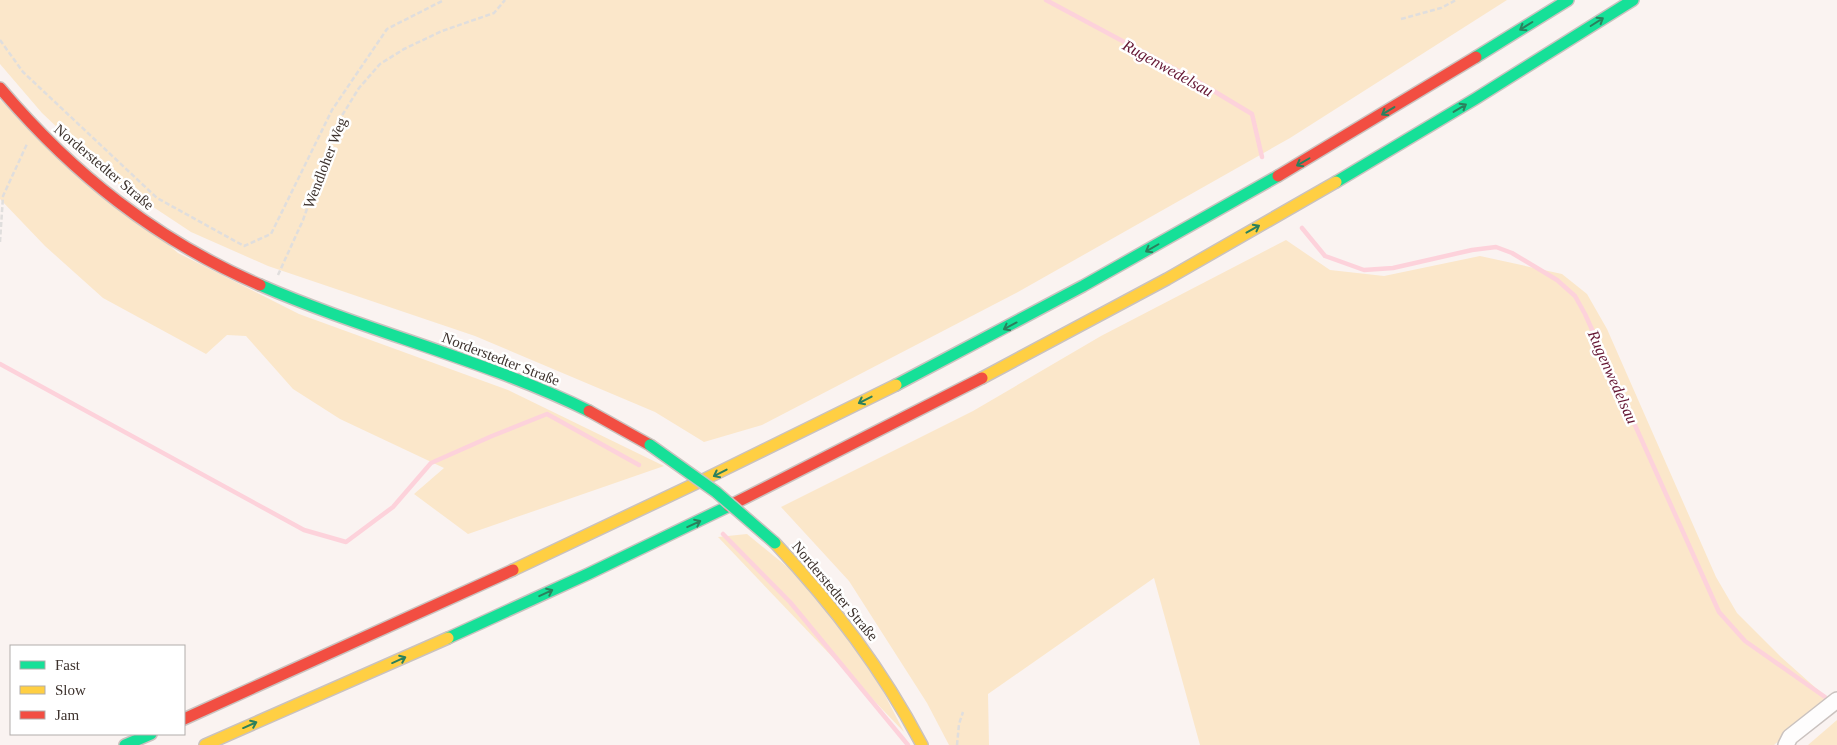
<svg xmlns="http://www.w3.org/2000/svg" width="1837" height="745" font-family="'Times New Roman',serif">
<rect width="100%" height="100%" fill="#faf3f1"/>
<!-- green -->
<g fill="#fbe7ca">
<polygon points="0,0 1507,0 1290,138 1018,292 762,425 704,442 655,412 475,336 268,266 191,232 114,181 42,113 0,64"/>
<polygon points="0,100 178,253 299,314 508,390 664,466 468,534 414,494 444,468 340,419 293,389 246,336 227,335 206,354 103,298 45,246 0,199"/>
<polygon points="1286,240 1330,270 1384,276 1480,256 1562,274 1587,294 1607,329 1716,577 1737,613 1781,657 1827,698 1774,745 1200,745 1154,578 988,694 989,745 949,745 927,703 849,581 781,507 973,411 1101,336"/>
<polygon points="747,534 807,583 872,670 904,732 718,537"/>
<polygon points="1837,720 1837,745 1808,745"/>
</g>
<g fill="none" stroke-linecap="round" stroke-linejoin="round">
<!-- stream -->
<g stroke="#fdd2db" stroke-width="4.5">
<polyline points="1046,0 1197,81 1252,114 1262,157"/>
<polyline points="1302,228 1325,256 1364,270 1393,268 1472,250 1496,247 1512,253 1557,280 1575,296 1585,314 1719,612 1745,641 1825,697"/>
<polyline points="0,364 304,530 346,542 393,507 431,463 492,436 547,414 639,465"/>
<polyline points="723,534 790,602 908,745"/>
</g>
<!-- street casing -->
<g stroke="#cac2bf" stroke-width="18">
<polyline id="street" points="1786,745 1790,737 1837,700"/>
</g>
<!-- fast casing -->
<g stroke="#cac2bf" stroke-width="14">
<g id="fast">
<polyline points="1476,57 1568,0"/>
<polyline points="1336,182 1475,99 1633,0"/>
<path d="M260,285c108,47 223,74 329,126"/>
<polyline points="896,385 1083,286 1278,176"/>
<polyline points="448,638 588,574 729,506"/>
<polyline points="125,745 151,734"/>
</g>
</g>
<!-- slow casing -->
<g stroke="#cac2bf" stroke-width="14">
<g id="slow">
<polyline points="982,378 1167,279 1336,182"/>
<path d="M775,543c59,63 107,126 147,202"/>
<polyline points="513,570 705,479 896,385"/>
<polyline points="205,745 448,638"/>
</g>
</g>
<!-- jam casing -->
<g stroke="#cac2bf" stroke-width="14">
<g id="jam">
<path d="M0,88c73,86 156,152 260,197"/>
<polyline points="1278,176 1476,57"/>
<polyline points="589,411 650,445"/>
<polyline points="729,506 982,378"/>
<polyline points="184,719 513,570"/>
</g>
</g>
<!-- path -->
<g stroke="#e0dedd" stroke-width="2.5" stroke-dasharray="5 2.5" stroke-linecap="butt">
<polyline points="1401,19 1441,8 1456,0"/>
<polyline points="0,40 23,72 157,198 244,246 271,234 332,110 387,29 444,0"/>
<polyline points="0,242 3,196 27,144"/>
<polyline points="278,275 303,220 338,122 359,88 380,64 404,49 442,31 494,13 505,0"/>
<polyline points="957,745 959,724 963,712"/>
</g>
<!-- street -->
<use href="#street" stroke="#fefdfd" stroke-width="15"/>
<!-- fast -->
<use href="#fast" stroke="#16e098" stroke-width="11"/>
<!-- slow -->
<use href="#slow" stroke="#ffcf43" stroke-width="11"/>
<!-- jam -->
<use href="#jam" stroke="#f24e42" stroke-width="11"/>
<!-- fast-bridge casing -->
<g stroke="#cac2bf" stroke-width="14" stroke-linecap="butt">
<polyline id="fast-bridge" points="650,445 716,492 775,543"/>
</g>
<!-- fast-bridge -->
<use href="#fast-bridge" stroke="#16e098" stroke-width="11"/>
</g>
<!-- one-way arrows -->
<defs><path id="oneway-shaft" d="M-6 0H5M1.5-3L5.5 0L1.5 3" fill="none" stroke-width="1.6" stroke-linecap="round" stroke-linejoin="round" transform="scale(1.25)"/></defs>
<g stroke="#2b805d">
<use href="#oneway-shaft" transform="translate(1597 22) rotate(-32)"/>
<use href="#oneway-shaft" transform="translate(1526 26) rotate(148)"/>
<use href="#oneway-shaft" transform="translate(1460 108) rotate(-31)"/>
<use href="#oneway-shaft" transform="translate(1388 111) rotate(149)"/>
<use href="#oneway-shaft" transform="translate(1303 162) rotate(150)"/>
<use href="#oneway-shaft" transform="translate(1253 229) rotate(-29)"/>
<use href="#oneway-shaft" transform="translate(1152 248) rotate(150)"/>
<use href="#oneway-shaft" transform="translate(1010 326) rotate(152)"/>
<use href="#oneway-shaft" transform="translate(865 400) rotate(153)"/>
<use href="#oneway-shaft" transform="translate(720 473) rotate(153)"/>
<use href="#oneway-shaft" transform="translate(694 524) rotate(-25)"/>
<use href="#oneway-shaft" transform="translate(546 593) rotate(-25)"/>
<use href="#oneway-shaft" transform="translate(399 660) rotate(-24)"/>
<use href="#oneway-shaft" transform="translate(250 725) rotate(-24)"/>
</g>
<g text-anchor="middle" dominant-baseline="central" stroke-width="5" stroke-linejoin="round" paint-order="stroke">
<!-- street labels -->
<g font-size="15" fill="#3d322d" stroke="#fff">
<text transform="translate(325 163) rotate(-69)">Wendloher Weg</text>
<text transform="translate(104 167) rotate(40)">Norderstedter Straße</text>
<text transform="translate(501 359) rotate(21)">Norderstedter Straße</text>
<text transform="translate(835 591) rotate(50)">Norderstedter Straße</text>
</g>
<!-- water labels -->
<g font-size="16" font-style="italic" fill="#641532" stroke="#fff">
<text transform="translate(1168 68) rotate(29)">Rugenwedelsau</text>
<text transform="translate(1613 377) rotate(66)">Rugenwedelsau</text>
</g>
</g>
<!-- legend -->
<rect x="10" y="645" width="175" height="90" fill="#ffffff" stroke="#b1adab"/>
<rect x="20" y="661" width="25" height="8" fill="#16e098" stroke="#b1adab"/>
<text x="55" y="670" font-size="15" fill="#3d322d">Fast</text>
<rect x="20" y="686" width="25" height="8" fill="#ffcf43" stroke="#b1adab"/>
<text x="55" y="695" font-size="15" fill="#3d322d">Slow</text>
<rect x="20" y="711" width="25" height="8" fill="#f24e42" stroke="#b1adab"/>
<text x="55" y="720" font-size="15" fill="#3d322d">Jam</text>
</svg>
